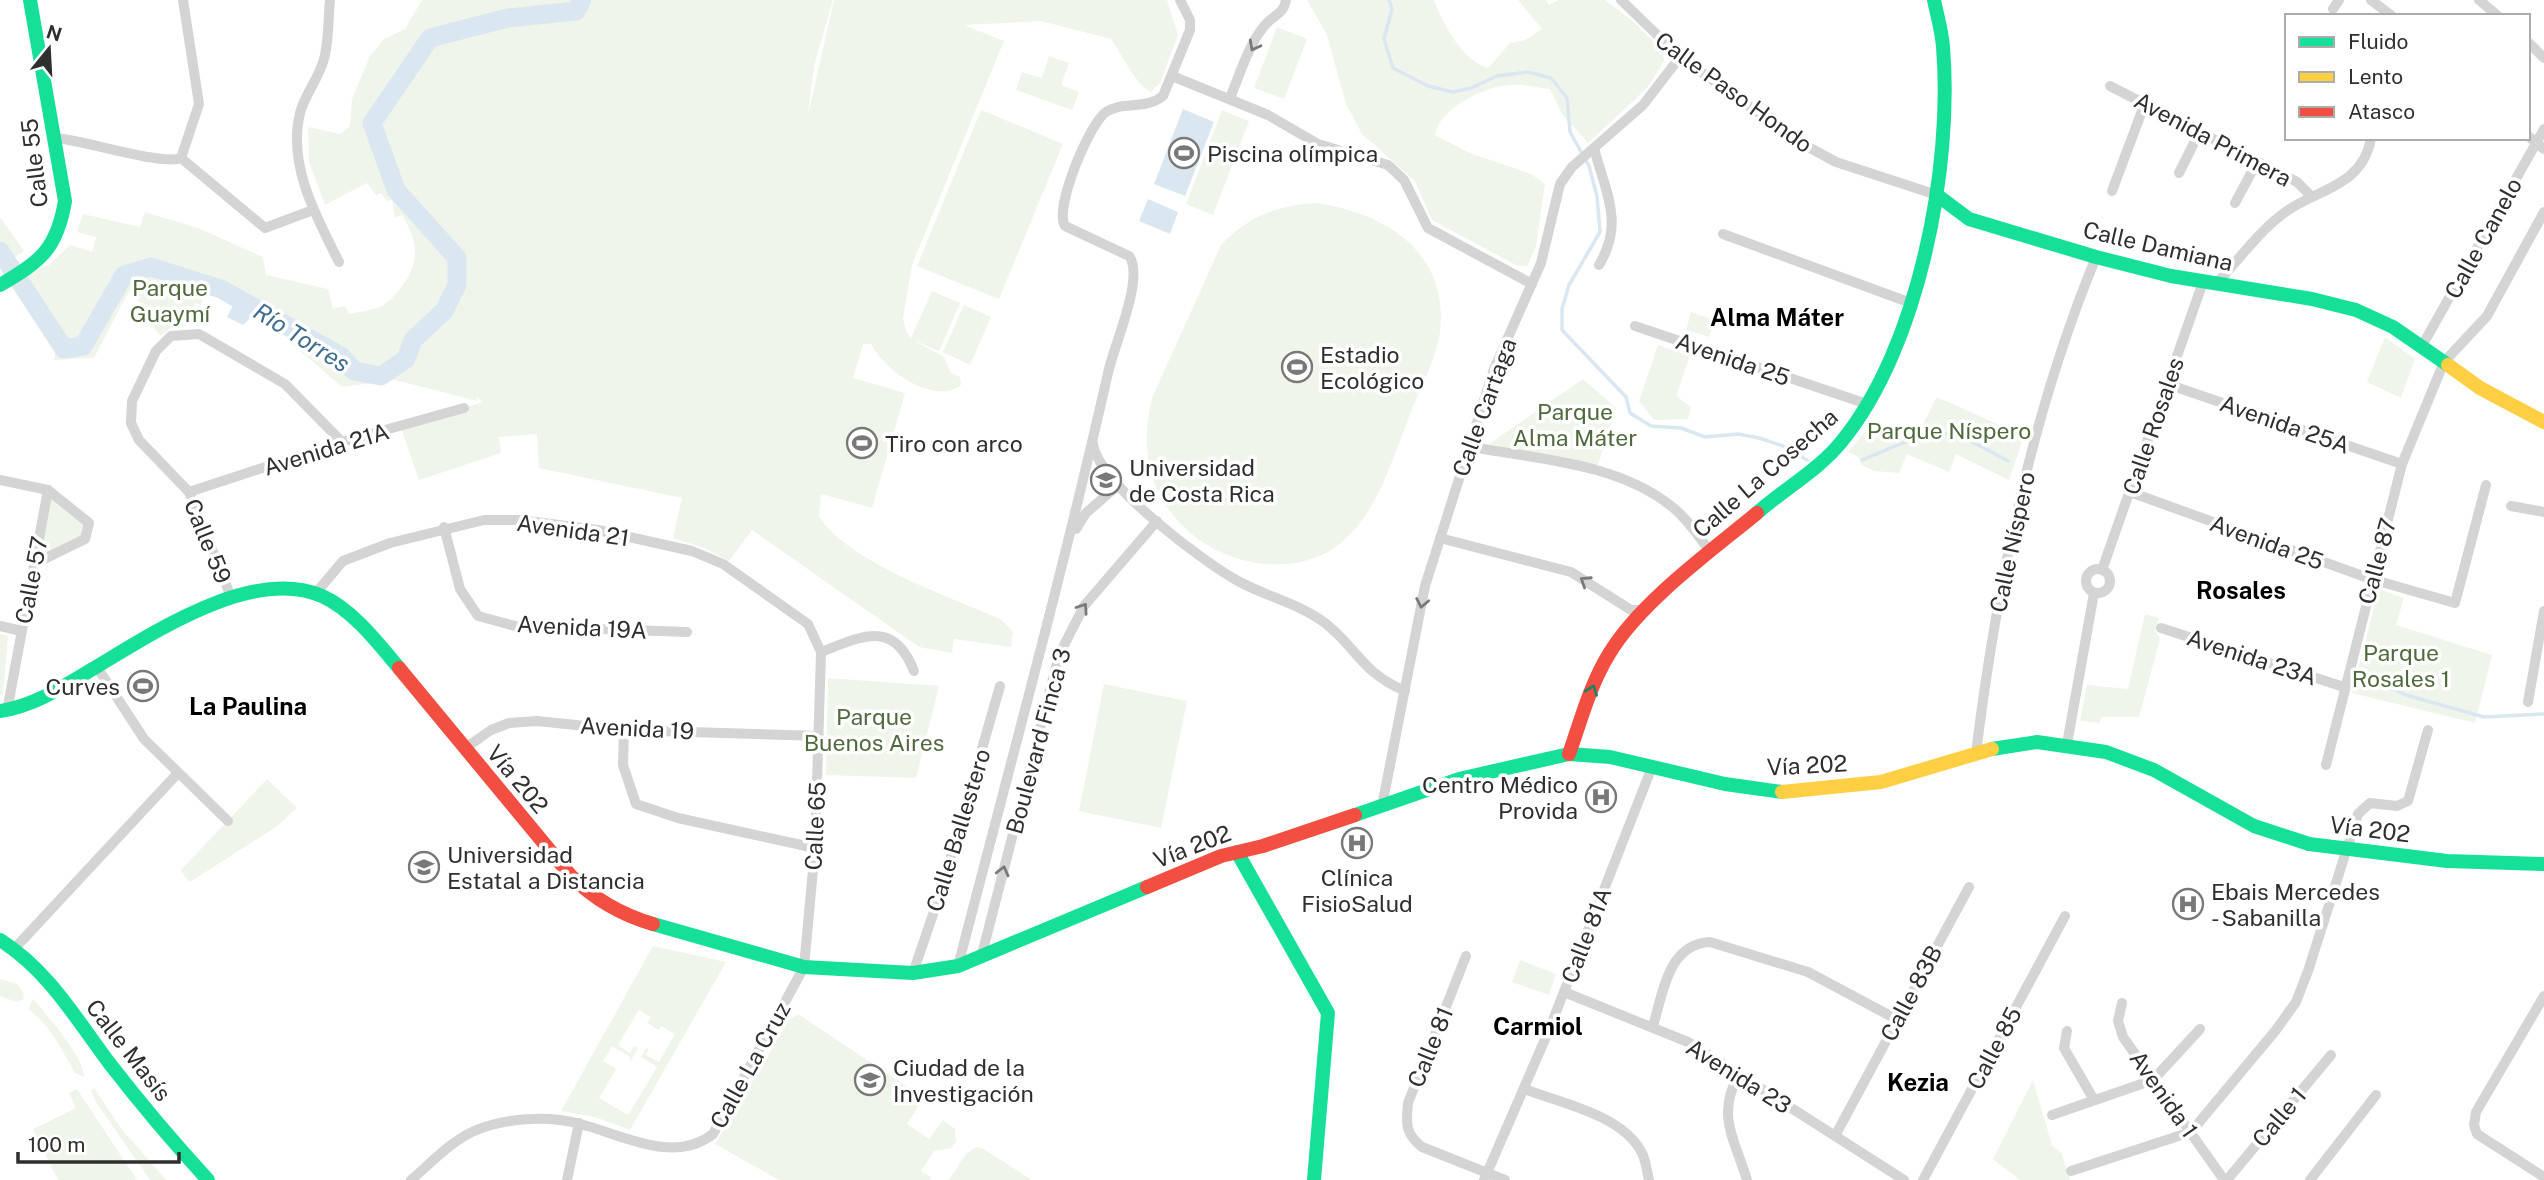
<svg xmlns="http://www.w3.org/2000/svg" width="2544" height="1180" font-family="'Public Sans',sans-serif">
<rect width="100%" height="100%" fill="#fff"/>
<!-- green -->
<g fill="#f0f5ec" fill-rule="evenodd">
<path d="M422,0h411l-19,66 -6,49 26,-115h333l11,35 -18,48 -9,9c-15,-6 -29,-38 -40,-53l-70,-18 -77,4 40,16 -92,224 -9,53 3,13 5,7 21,-47 28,12 -21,48 -26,-11 31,17 6,15 10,5 1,8c-28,21 -77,-15 -90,-41h-8l-10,34 52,15 -33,115 -51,-14 -2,22c28,46 130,80 181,103l13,12 -2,16 -57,-8 -2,14 -33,-6 -167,-117 -23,31 -25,-13 -31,-10 9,-40 -143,-30 -2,-34 -38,3 2,16 -82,27 -18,-52 82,-26 -6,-5v4l-82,-21 -53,7 -51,-44 4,-13 -74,-41 -13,-4 -7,20 -6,-2 -8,23 -17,2 -9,8 -11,-12 3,-7 -24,-26 -35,67 -40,2 2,-12 -45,-70 38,-13 21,-20 22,7 4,-15 -19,-5 6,-18 57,13 5,-15 53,16 65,29 3,18 62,14 5,20 12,-3 4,8c11,-2 23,-4 33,-8 8,-4 14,-13 20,-20 19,-25 16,-45 0,-71l-7,3 -3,-18 -5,1 -6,-8 -5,2 -9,-12 -42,22 -16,-43 -1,-35 32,7 10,-8 2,-27 18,-43 13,-16 22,-11z"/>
<path d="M1307,0h127c8,23 30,62 54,68l22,-25 15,-3 17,-11 -24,-29h28l3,5 10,-5h46l29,22 29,29 1,10 -17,27 -59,55 -26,-29 -12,-25c-12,-1 -26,-5 -38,-4 -27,1 -72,22 -77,50l35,18 61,21 14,10 -9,62 -9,21 -11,-2 -84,-45 -17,-39 -53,-47 -16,-30 -19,-69z"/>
<polygon points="1277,27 1307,39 1284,99 1254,88"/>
<polygon points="1049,56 1069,63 1061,85 1079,92 1072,110 1016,90 1022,72 1042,78"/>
<polygon points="981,110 1063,144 999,299 917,266"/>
<polygon points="1222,110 1249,121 1213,215 1186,204"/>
<path d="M1316,203c70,10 133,49 124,129 -3,25 -22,61 -31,85 -28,73 -50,155 -146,147 -27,-3 -57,-16 -77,-35 -38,-36 -46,-80 -34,-131l69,-153c27,-29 57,-40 95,-42z"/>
<polygon points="0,217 24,251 2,265 0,264"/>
<polygon points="964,305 991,317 970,365 943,352"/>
<polygon points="1691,312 1714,320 1709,337 1686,330"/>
<polygon points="2385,337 2415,359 2401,398 2367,382"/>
<polygon points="1658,345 1690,356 1676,396 1691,407 1688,419 1654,420 1639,401"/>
<polygon points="1583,379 1616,408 1598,465 1489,444"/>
<polygon points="1937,397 2024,436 2009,480 1956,454 1949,472 1907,454 1899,473 1874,471 1861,465 1859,457 1848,452 1871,425 1899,436 1906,424 1922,427"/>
<polygon points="48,490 82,516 88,534 34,564"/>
<polygon points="2379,589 2404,598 2396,625 2492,655 2475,723 2352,693"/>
<polygon points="2145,614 2159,618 2155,631 2160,639 2139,717 2101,717 2100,723 2080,721 2087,685 2128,689"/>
<polygon points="0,634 8,636 3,694 0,695"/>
<polygon points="828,678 939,686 916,778 826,775"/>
<polygon points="1104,684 1187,701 1161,828 1079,811"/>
<polygon points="267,779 297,808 276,827 190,882 180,871"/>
<path d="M653,946l73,16 -96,168 -35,-13 -34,-6zM639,1010l12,7 -4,6 12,7 2,-4 14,8 -16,28 -13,-7 3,-6 -3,-1 -5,9 16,10 -29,48 -29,-17 17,-29 -13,-8 9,-15 18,11v5l8,-14 -4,-2 -4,7 -12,-8z"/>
<polygon points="1520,960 1556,974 1549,995 1512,982"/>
<polygon points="0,979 17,984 24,994 23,1000 16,1002 0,996"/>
<path d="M33,999c13,14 53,62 51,78l-9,-4c-13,-22 -24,-48 -47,-64z"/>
<polygon points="798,1014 909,1088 920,1104 907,1124 929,1139 943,1120 955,1129 956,1141 952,1148 934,1151 921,1171 931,1177 930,1180 779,1180 715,1144 789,1020"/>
<polygon points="2033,1080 2052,1145 2062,1154 2070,1180 2020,1180 1993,1159"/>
<polygon points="94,1088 120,1127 166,1180 150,1180 96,1102 91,1091"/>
<polygon points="77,1089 137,1180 58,1180 33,1129 76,1108 69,1093"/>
<polygon points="976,1147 982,1148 1032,1180 949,1180 966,1154"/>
</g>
<!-- water -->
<g fill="#dae7f1">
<polygon points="1183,109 1214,122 1185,196 1154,184"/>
<polygon points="1148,199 1178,212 1170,234 1139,221"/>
<polygon points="236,300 265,315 262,322 251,317 243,325 227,317"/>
</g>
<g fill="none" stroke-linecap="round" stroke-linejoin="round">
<!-- stream -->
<g stroke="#dae7f1" stroke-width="3.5">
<polyline points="1389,0 1392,9 1384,39 1393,68 1428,86 1453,92 1471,88 1497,76 1528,72 1551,78 1567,98 1570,132 1589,166 1597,196 1600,232 1569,285 1562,309 1562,330 1626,397 1630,413 1651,426 1681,428 1705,437 1738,434 1759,438 1783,446 1807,460"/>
<path d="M1862,460c21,-8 63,-30 85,-26 22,4 42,17 61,27"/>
<polyline points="2361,673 2406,695 2484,717 2544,714"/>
</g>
<!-- river -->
<polyline stroke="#dae7f1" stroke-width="19" points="0,251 64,349 83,346 124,275 151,267 221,289 341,356 354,371 381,376 406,359 413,340 444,311 457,285 457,258 396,190 372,123 430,38 508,18 576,11 582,0"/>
<!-- street -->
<g stroke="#d4d4d4" stroke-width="10">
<path d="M330,0c-2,19 -1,41 -6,59 -5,19 -19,35 -24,54 -13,52 17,105 39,149"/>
<polyline points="1621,0 1680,57 1801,143 1836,162 1937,195"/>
<polyline points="2371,0 2392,16"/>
<polyline points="2479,0 2498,16"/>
<polyline points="2333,9 2339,0"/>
<polyline points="2528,42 2544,58"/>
<polyline points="1172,76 1268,115 1318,144 1388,165 1404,180 1428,228 1532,284"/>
<polyline points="2110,86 2297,182 2312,197"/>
<path d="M1230,98c10,-24 20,-59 39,-77 9,-8 15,-9 17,-21"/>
<polyline points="2528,136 2544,149"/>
<path d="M56,138c27,2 108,28 125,20l84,70 48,-18"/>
<path d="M1594,148c11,44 31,74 5,117"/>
<polyline points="181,158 199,104 183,0"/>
<polyline points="2179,173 2200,131"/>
<polyline points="2112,191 2145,103"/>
<polyline points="2235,203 2257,162"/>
<polyline points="1723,234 1911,303"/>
<path d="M2216,284c22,-23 43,-53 68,-71 32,-24 79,-26 87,-75"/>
<polyline points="1635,326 1870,405"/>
<polyline points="2422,346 2544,129"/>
<polyline points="2167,384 2402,464"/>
<path d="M1093,444c5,39 110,118 145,137 27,15 62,23 87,42 33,26 36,49 80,68"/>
<path d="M1467,446c67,13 149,16 204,60 15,11 27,30 39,45"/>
<polyline points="0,480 48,490 89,523 85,539 34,564"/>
<polyline points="189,492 342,442 464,408"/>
<polyline points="2130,492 2371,579 2455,603 2486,485"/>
<polyline points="2511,506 2544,512"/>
<polyline points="444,527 460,589 478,616 515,626 687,632"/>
<polyline points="1076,529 1086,513 1117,486"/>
<polyline points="1440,538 1571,572 1631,610 1645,610"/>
<circle cx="2098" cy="581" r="12"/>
<polyline points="2102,570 2203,282"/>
<path d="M315,594l28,-33 47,-18 94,-23h36l78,10 94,21 31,13 85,60 13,28 -6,196 -11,119 -91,167c-39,31 -92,0 -133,-10 -33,-9 -75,-6 -106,7 -24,11 -43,32 -63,49"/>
<polyline points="231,597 189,492 139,440 131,423 132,401 156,351 171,336 199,334 285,384 342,442"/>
<polyline points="0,626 22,631"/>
<polyline points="2161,628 2344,687"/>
<path d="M821,652c41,-16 73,-33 93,19"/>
<polyline points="97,667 144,739 228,821"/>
<polyline points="2528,702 2544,611"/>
<polyline points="7,711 48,490"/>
<polyline points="624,730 623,765 636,804 678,818 815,848"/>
<polyline points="2067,744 2094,593"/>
<polyline points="464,749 491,730 509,723 537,721 624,730 819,736"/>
<path d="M1976,753c21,-169 55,-338 120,-496"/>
<polyline points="2326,765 2402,464 2444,362 2487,316 2544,212"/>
<polyline points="1382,806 1425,586 1494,369 1541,263 1560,184 1572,167 1643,105 1680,57"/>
<polyline points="15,948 178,773"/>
<path d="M1466,956l-58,147c-2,20 -3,31 14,44l83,33"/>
<polyline points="981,958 1059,655 1084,606 1157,521"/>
<path d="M958,966c51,-197 105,-394 150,-593 6,-28 37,-96 21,-117l-64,-30c-11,-18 24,-102 41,-114 16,-11 40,-2 57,-16l27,-66v-10l-10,-20"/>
<polyline points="913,973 942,888 1000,686"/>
<polyline points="1564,992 1688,1042 1904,1180"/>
<polyline points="2544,996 2476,1112 2474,1125 2477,1134 2544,1177"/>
<polyline points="2122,1003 2118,1021 2123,1037 2224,1180"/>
<path d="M1653,1026c10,-33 15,-82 57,-84l98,30 88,47"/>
<polyline points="2067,1031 2064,1048 2094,1100"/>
<path d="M1739,1074c-23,42 -5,63 8,106"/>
<path d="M1524,1089c37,14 99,26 118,64 4,8 5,19 7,27"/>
<polyline points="2052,1115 2153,1080 2200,1029"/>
<polyline points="1835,1136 1969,887"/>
<polyline points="2071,1171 2191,1132 2276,1030 2296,1002 2308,971 2358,814 2370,803 2397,806 2408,801 2428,730"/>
<polyline points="567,1180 579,1123"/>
<polyline points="1484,1180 1549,1030 1652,767"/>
<polyline points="1923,1180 2065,916"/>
<polyline points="2227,1180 2331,1055"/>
<polyline points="2310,1180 2376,1095"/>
</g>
<!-- fast -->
<g stroke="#16e098" stroke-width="14">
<polyline points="1937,195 1969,219 2096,257 2171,276 2312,299 2356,310 2393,327 2448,365"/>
<path d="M0,285c41,-24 57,-36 65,-84l-35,-201"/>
<path d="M1757,513c27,-24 63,-44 85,-72 77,-94 111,-275 101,-394 -1,-16 -6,-32 -9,-47"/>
<path d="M0,711c35,-5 66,-26 96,-44 57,-34 157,-101 226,-71 31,14 56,47 77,72"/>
<polyline points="1992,749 2037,742 2106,752 2154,770 2254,826 2309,844 2447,861 2544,864"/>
<polyline points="1355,815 1459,779 1569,754 1610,757 1725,784 1782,792"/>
<polyline points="1237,852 1328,1013 1314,1180"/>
<polyline points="653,924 804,967 913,973 958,966 1147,887"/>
<path d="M0,940c49,31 76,79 110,124 31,40 64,79 98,116"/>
</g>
<!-- slow -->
<g stroke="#ffcf43" stroke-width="14">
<polyline points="2448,365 2480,388 2544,422"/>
<polyline points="1782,792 1881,782 1992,749"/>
</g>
<!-- jam -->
<g stroke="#f24e42" stroke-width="14">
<path d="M399,668l172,208c23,23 51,39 82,48"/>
<path d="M1569,754c12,-34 21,-69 40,-100 30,-51 102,-103 148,-141"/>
<polyline points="1147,887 1221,856 1263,846 1355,815"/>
</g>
</g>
<!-- one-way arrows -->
<defs><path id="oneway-chevron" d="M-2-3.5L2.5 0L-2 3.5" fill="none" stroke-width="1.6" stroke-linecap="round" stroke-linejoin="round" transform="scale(1.75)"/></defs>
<g stroke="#797979">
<use href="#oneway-chevron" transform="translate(1254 46) rotate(118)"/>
<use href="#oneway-chevron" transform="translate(1585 581) rotate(-147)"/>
<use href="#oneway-chevron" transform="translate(1422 603) rotate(101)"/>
<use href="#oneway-chevron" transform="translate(1083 608) rotate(-56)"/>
<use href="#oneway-chevron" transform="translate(1003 871) rotate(-76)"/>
</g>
<use stroke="#247f5e" href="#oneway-chevron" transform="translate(1592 690) rotate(-70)"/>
<!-- icons -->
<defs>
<g id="stadium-ring" transform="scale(1.575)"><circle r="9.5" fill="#fff" stroke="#787878" stroke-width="1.5"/><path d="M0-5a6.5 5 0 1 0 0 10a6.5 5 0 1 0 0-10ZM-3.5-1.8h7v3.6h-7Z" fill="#787878"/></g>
<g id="university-ring" transform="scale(1.575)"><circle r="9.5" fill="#fff" stroke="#787878" stroke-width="1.5"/><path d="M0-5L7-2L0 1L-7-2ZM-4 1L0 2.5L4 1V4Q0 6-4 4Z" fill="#787878"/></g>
<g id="hospital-ring" transform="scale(1.575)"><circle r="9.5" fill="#fff" stroke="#787878" stroke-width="1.5"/><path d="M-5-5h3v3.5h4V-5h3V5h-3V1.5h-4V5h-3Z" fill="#787878"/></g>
</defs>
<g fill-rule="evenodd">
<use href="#stadium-ring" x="1184" y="153"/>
<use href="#stadium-ring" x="1297" y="367"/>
<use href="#stadium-ring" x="862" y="443"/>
<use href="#university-ring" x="1106" y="480"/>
<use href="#stadium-ring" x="143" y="686"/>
<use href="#hospital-ring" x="1601" y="797"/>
<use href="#hospital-ring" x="1357" y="843"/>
<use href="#university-ring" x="424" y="867"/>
<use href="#hospital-ring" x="2188" y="904"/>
<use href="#university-ring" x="870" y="1080"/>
</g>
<g text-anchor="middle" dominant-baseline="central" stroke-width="7" stroke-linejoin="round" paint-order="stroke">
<!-- street labels -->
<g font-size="23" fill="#2f2f2f" stroke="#fff">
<text transform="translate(1734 92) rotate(36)">Calle Paso Hondo</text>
<text transform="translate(2213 139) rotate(28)">Avenida Primera</text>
<text transform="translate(34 163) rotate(-97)">Calle 55</text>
<text transform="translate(2483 238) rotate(-61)">Calle Canelo</text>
<text transform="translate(2158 246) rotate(13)">Calle Damiana</text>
<text transform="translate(1733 359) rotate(19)">Avenida 25</text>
<text transform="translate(1484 407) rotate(-70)">Calle Cartaga</text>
<text transform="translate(2285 424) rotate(19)">Avenida 25A</text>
<text transform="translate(2153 426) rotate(-71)">Calle Rosales</text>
<text transform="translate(326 449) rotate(-17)">Avenida 21A</text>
<text transform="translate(1765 473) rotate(-41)">Calle La Cosecha</text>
<text transform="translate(573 530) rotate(8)">Avenida 21</text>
<text transform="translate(208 541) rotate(68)">Calle 59</text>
<text transform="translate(2012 542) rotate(-78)">Calle Níspero</text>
<text transform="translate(2267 542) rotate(20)">Avenida 25</text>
<text transform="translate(2377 561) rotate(-75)">Calle 87</text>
<text transform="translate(31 580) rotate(-79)">Calle 57</text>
<text transform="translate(582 627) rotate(3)">Avenida 19A</text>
<text transform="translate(2252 657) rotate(18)">Avenida 23A</text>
<text transform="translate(637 728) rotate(3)">Avenida 19</text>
<text transform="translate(1038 741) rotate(-75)">Boulevard Finca 3</text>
<text transform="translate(1807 765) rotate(-3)">Vía 202</text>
<text transform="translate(518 779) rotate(50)">Vía 202</text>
<text transform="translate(815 826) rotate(-87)">Calle 65</text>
<text transform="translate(2370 829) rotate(7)">Vía 202</text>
<text transform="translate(958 830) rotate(-73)">Calle Ballestero</text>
<text transform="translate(1192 846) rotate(-21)">Vía 202</text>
<text transform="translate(1586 935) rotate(-69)">Calle 81A</text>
<text transform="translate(1911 993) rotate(-62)">Calle 83B</text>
<text transform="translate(1430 1047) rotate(-68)">Calle 81</text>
<text transform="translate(1994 1048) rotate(-62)">Calle 85</text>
<text transform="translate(129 1050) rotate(52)">Calle Masís</text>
<text transform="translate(750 1065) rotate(-61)">Calle La Cruz</text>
<text transform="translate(1739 1076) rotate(32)">Avenida 23</text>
<text transform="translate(2164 1094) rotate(55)">Avenida 1</text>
<text transform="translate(2279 1117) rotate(-50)">Calle 1</text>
</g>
<!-- poi labels -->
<g font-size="23" fill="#2f2f2f" stroke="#fff" text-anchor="start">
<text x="1207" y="153">Piscina olímpica</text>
<text x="1320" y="354">Estadio<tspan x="1320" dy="26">Ecológico</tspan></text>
<text x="885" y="443">Tiro con arco</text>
<text x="1129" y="467">Universidad<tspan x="1129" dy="26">de Costa Rica</tspan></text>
<text x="120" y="686" text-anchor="end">Curves</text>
<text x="1578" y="784" text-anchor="end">Centro Médico<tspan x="1578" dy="26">Provida</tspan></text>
<text x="447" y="854">Universidad<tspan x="447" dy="26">Estatal a Distancia</tspan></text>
<text x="1357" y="877" text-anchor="middle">Clínica<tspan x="1357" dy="26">FisioSalud</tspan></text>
<text x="2211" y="891">Ebais Mercedes<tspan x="2211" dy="26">- Sabanilla</tspan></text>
<text x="893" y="1067">Ciudad de la<tspan x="893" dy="26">Investigación</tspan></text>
</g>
<!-- park labels -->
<g font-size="23" fill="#50693d" stroke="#fff">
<text x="170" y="287">Parque<tspan x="170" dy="26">Guaymí</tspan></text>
<text x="1575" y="411">Parque<tspan x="1575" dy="26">Alma Máter</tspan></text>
<text x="1949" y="430">Parque Níspero</text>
<text x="2401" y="652">Parque<tspan x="2401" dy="26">Rosales 1</tspan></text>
<text x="874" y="716">Parque<tspan x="874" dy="26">Buenos Aires</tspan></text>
</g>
<!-- neighbourhood labels -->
<g font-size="24" font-weight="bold" fill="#000" stroke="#fff">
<text x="1777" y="317">Alma Máter</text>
<text x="2241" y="590">Rosales</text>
<text x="248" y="706">La Paulina</text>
<text x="1538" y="1026">Carmiol</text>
<text x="1918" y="1082">Kezia</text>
</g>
<!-- water labels -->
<g font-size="24" font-style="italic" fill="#3f6d8f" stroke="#fff">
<text transform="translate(302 337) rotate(32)">Río Torres</text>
</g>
</g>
<!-- legend -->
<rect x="2285" y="14" width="245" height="126" fill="#ffffff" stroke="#acacac" stroke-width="2"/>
<rect x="2299" y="37" width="35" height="10" fill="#16e098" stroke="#acacac" stroke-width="2"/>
<text x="2348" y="49" font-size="21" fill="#2f2f2f">Fluido</text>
<rect x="2299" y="72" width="35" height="10" fill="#ffcf43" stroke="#acacac" stroke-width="2"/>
<text x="2348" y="84" font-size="21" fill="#2f2f2f">Lento</text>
<rect x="2299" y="107" width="35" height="10" fill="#f24e42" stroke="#acacac" stroke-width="2"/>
<text x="2348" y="119" font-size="21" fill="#2f2f2f">Atasco</text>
<!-- north arrow -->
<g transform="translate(49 49) rotate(18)" stroke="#ffffff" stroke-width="5" paint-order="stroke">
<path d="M0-5L12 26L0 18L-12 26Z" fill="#2f2f2f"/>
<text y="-10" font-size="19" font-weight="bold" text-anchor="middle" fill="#2f2f2f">N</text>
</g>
<!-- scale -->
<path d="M18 1152v10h161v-10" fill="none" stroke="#2f2f2f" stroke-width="3.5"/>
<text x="28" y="1152" font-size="21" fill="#2f2f2f" stroke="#ffffff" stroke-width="5" paint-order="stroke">100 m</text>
</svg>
